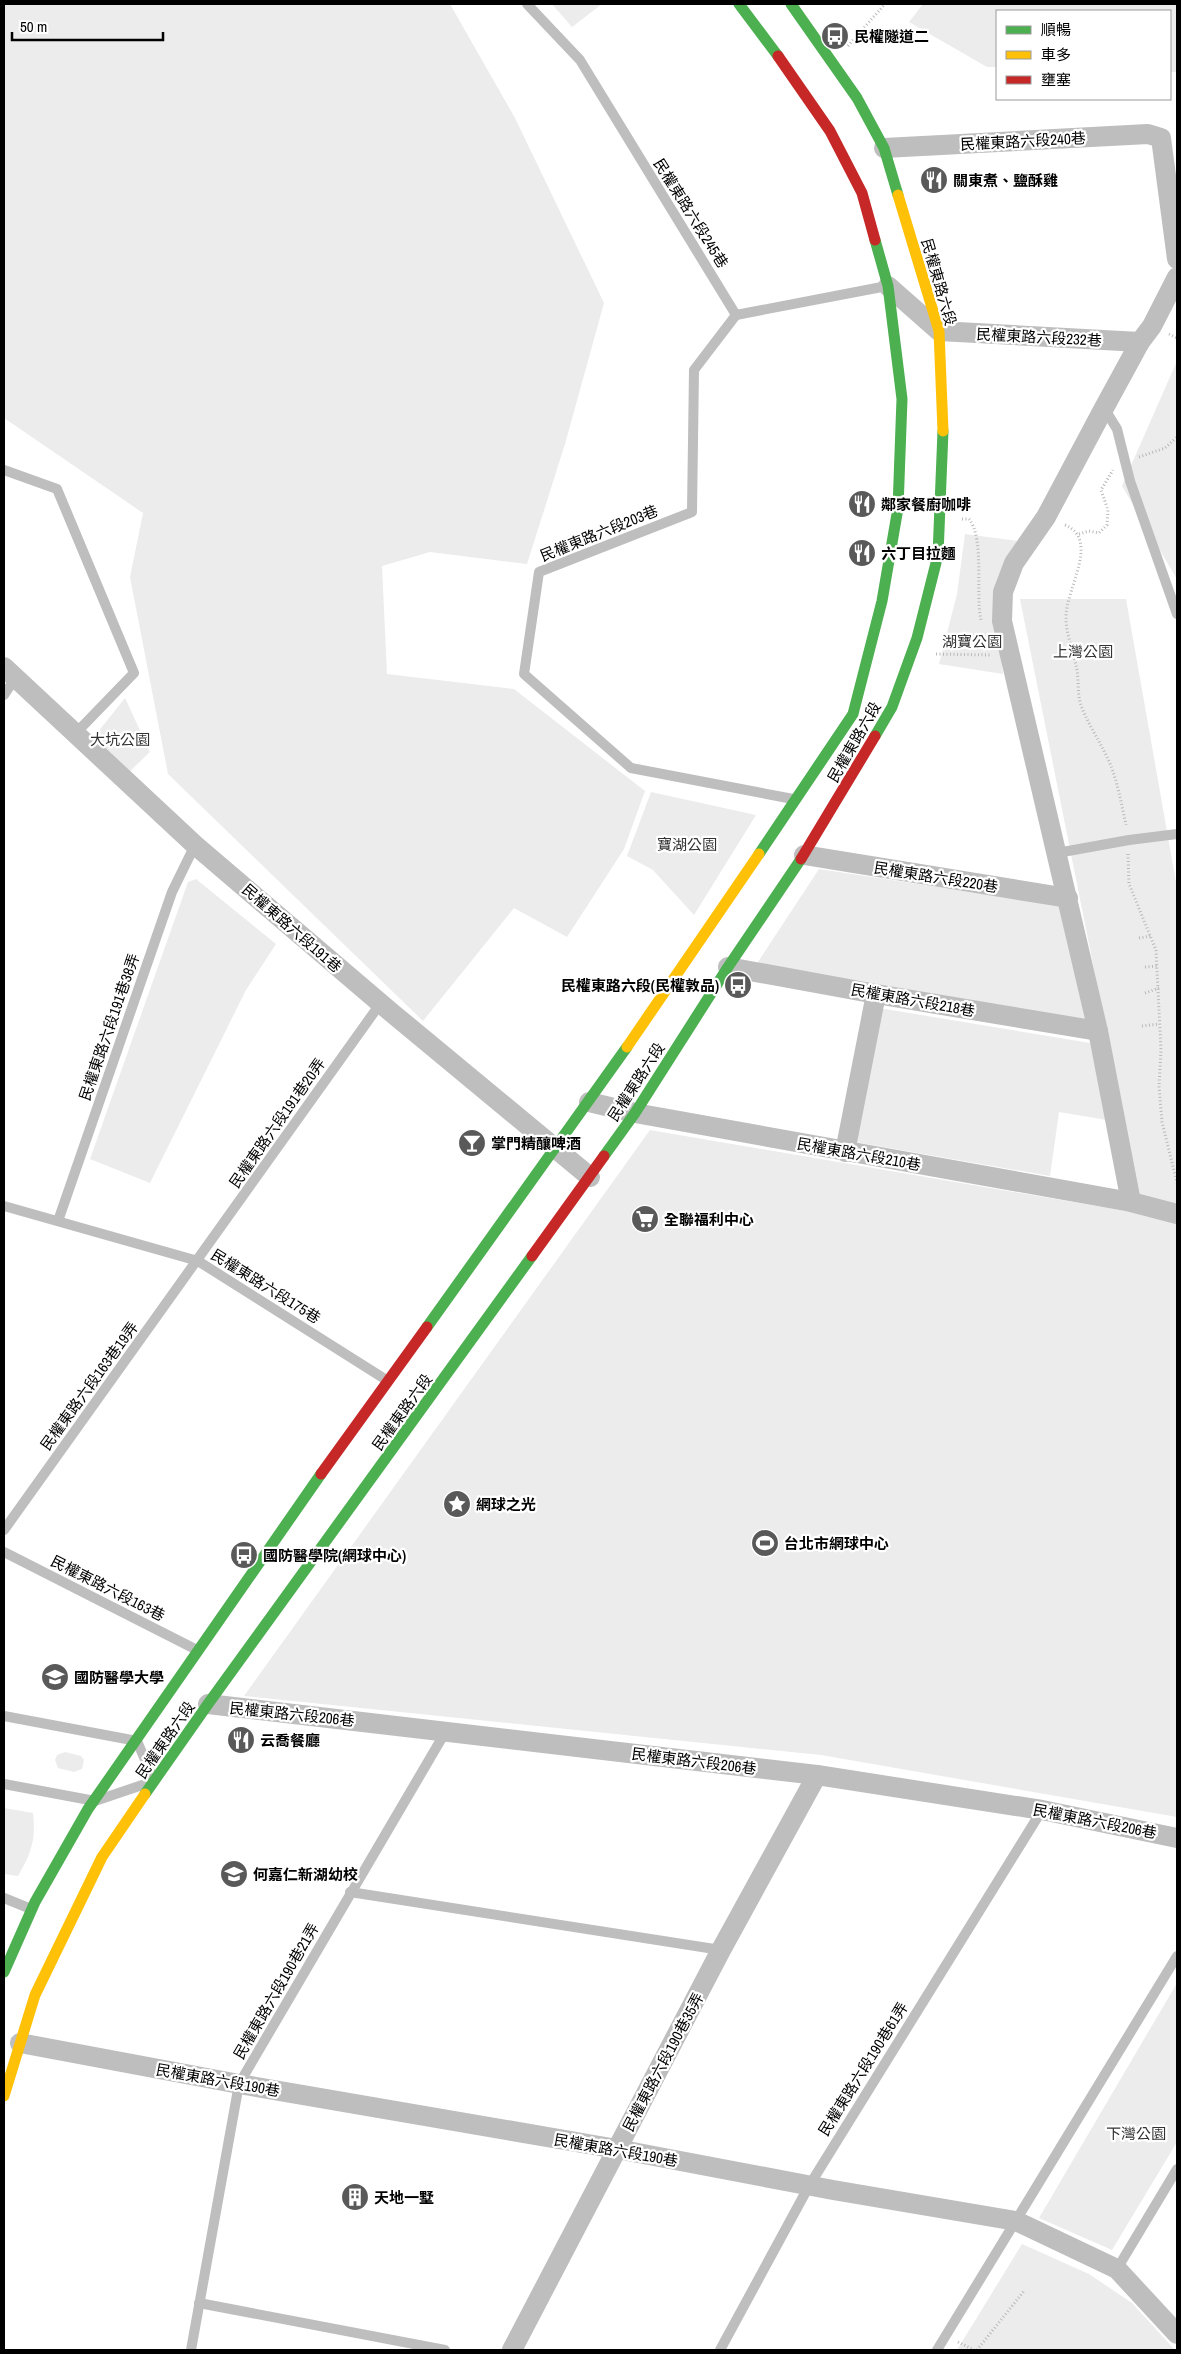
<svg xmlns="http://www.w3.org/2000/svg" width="1181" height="2354" font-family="'Archivo Narrow','Noto Sans TC',sans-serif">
<rect width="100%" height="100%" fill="#fff"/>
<!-- green -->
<g fill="#ececec">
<polygon points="4,4 450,4 515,118 604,303 565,444 527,564 430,552 382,566 387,674 514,689 645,791 624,849 567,937 514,908 423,1021 168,774 130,577 143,513 4,418"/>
<polygon points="552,4 602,4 572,27"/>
<polygon points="923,4 1177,4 1177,72 1170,72 1170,11 997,11 997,67 987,67 909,22"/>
<polygon points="1177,361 1177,579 1122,486"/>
<polygon points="965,534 1018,541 994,591 1003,674 939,664 957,594"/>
<polygon points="1020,599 1126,599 1177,888 1177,1817 821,1755 244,1696 650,1130 1143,1214"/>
<polygon points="125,698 150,752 129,772 89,743"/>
<polygon points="651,792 756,815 694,915 653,870 627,856"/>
<polygon points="819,869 1062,906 1087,1027 752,971"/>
<polygon points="196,879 276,944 246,990 150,1183 90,1159 188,882"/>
<polygon points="879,1008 1090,1043 1107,1120 1059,1112 1050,1176 855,1142"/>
<polygon points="65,1752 81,1756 84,1760 82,1769 74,1772 58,1768 55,1760 57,1755"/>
<path d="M4,1808l29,5c3,28 -2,40 -15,63l-14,-2z"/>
<polygon points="1177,1983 1177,2142 1112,2250 1039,2218"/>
<polygon points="1022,2244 1089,2274 1132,2303 1175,2350 957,2350"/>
</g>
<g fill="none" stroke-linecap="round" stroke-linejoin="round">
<!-- path -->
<g stroke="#b9b9b9" stroke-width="3" stroke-dasharray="1 2.5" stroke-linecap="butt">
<polyline points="4,5 4,4"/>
<polyline points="848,46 885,4"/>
<polyline points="1169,334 1177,338"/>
<polyline points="1139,457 1165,448 1177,437"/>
<path d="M962,519h7c16,20 6,74 12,101"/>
<path d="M1065,525c36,15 0,65 1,93 0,17 8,35 11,52 2,12 0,26 5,38 8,20 21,38 29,58 7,19 11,40 15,59"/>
<polyline points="1079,534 1089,531 1099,533 1107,525 1108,510 1101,490 1113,470"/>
<polyline points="936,654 990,655"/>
<polyline points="1128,854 1129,884 1156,950 1161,1050 1159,1086 1162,1122 1177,1183"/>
<polyline points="1139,938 1151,936"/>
<polyline points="1145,967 1157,966"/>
<polyline points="1145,993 1159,988"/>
<polyline points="1142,1026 1159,1024"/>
<polyline points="958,2342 974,2350"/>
<polyline points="977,2350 1024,2291"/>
</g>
<!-- lane -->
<g stroke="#bebebe" stroke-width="10">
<polyline points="527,4 580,60 736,315 887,286"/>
<polyline points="736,315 694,370 692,512 539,572 524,674 631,768 793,799"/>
<polyline points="1104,408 1117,429 1130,481 1177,614"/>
<polyline points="4,470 57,489 134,673 76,733"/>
<polyline points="4,695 16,677"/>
<polyline points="1057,853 1129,840 1177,834"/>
<polyline points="4,1206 198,1261 388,1381"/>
<polyline points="58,1221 172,892 195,845"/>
<polyline points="4,1530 380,1004"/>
<polyline points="4,1552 197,1650"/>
<polyline points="4,1716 137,1741 154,1781 95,1801 4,1784"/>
<polyline points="350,1892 721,1950"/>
<polyline points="4,1898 31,1909"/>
<polyline points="1117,2269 1177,2169"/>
<polyline points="199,2303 445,2350"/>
<polyline points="191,2350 239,2084 446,1731"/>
<polyline points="720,2350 809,2186 1042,1810"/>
<polyline points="937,2350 1177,1956"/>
</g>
<!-- street -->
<g stroke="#bebebe" stroke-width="20">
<polyline points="884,148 1148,134 1161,138 1177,259"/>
<polyline points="888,286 939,331 1140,342"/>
<polyline points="4,667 195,845 392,1013 590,1177"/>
<polyline points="804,855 1068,898"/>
<polyline points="728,967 876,994 1098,1031"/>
<polyline points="589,1102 635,1113 1131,1202 1177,1214"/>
<polyline points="845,1152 876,994"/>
<polyline points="1131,1202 1098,1031 1002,621 1003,592 1014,563 1046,517 1104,408 1140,342 1152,326 1177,277"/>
<polyline points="208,1704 817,1775 1042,1810 1177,1838"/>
<polyline points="20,2043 239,2084 617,2149 833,2190 1016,2221 1117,2269 1177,2334"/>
<polyline points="512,2350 721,1950 817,1775"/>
</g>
<!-- fast -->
<g stroke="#4caf50" stroke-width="11">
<polyline points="739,4 778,56"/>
<polyline points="791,4 857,98 884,148 898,195"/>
<polyline points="875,736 892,707 917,638 938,555 943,431"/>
<polyline points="759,854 853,714 882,601 898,508 902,399 888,286 875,240"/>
<polyline points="604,1156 635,1113 728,967 801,859"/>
<polyline points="427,1327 627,1047"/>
<polyline points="145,1794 208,1704 532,1256"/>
<polyline points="4,1972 35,1902 88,1809 321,1474"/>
</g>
<!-- slow -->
<g stroke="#ffc107" stroke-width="11">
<polyline points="898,195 939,331 943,431"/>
<polyline points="627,1047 759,854"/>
<polyline points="4,2096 35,1995 102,1857 145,1794"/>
</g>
<!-- jam -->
<g stroke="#c62828" stroke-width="11">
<polyline points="778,56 830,131 862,193 875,240"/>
<polyline points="801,859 875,736"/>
<polyline points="532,1256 604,1156"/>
<polyline points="321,1474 427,1327"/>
</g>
</g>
<!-- icons -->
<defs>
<g id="bus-disc" transform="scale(1.4375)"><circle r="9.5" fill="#595959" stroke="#fff"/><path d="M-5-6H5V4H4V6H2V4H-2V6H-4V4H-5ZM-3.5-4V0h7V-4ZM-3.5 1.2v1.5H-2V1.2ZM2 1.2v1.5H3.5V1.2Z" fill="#fff"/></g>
<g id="restaurant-disc" transform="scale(1.4375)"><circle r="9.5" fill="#595959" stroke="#fff"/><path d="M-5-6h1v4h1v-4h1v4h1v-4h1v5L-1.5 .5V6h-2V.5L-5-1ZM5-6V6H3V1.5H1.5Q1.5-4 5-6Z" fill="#fff"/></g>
<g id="bar-disc" transform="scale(1.4375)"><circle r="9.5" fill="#595959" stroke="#fff"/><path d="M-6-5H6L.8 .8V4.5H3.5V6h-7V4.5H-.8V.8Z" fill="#fff"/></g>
<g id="supermarket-disc" transform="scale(1.4375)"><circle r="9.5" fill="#595959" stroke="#fff"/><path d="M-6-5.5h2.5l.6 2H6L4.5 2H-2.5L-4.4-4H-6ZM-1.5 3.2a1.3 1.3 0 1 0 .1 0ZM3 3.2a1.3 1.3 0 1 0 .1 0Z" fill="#fff"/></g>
<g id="sight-disc" transform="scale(1.4375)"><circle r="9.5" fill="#595959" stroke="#fff"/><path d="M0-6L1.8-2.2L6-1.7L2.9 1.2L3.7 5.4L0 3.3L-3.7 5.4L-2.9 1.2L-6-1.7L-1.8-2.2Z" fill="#fff"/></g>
<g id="stadium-disc" transform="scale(1.4375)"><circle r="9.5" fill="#595959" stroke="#fff"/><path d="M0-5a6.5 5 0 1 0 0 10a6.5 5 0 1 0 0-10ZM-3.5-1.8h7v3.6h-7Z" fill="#fff"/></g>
<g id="university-disc" transform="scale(1.4375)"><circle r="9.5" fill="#595959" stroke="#fff"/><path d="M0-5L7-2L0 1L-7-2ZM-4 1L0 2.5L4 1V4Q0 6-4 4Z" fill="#fff"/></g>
<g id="school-disc" transform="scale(1.4375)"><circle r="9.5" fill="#595959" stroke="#fff"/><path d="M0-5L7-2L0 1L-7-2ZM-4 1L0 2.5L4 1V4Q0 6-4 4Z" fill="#fff"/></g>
<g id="building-disc" transform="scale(1.4375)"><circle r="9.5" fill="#595959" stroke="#fff"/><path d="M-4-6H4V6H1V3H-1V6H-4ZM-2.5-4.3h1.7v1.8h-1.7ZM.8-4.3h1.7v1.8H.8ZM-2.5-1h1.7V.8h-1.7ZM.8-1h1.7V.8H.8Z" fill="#fff"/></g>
</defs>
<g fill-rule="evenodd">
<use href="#bus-disc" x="835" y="36"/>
<use href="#restaurant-disc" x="934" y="180"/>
<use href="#restaurant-disc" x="862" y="504"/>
<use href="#restaurant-disc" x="862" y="553"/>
<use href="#bus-disc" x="738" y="985"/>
<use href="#bar-disc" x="472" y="1143"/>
<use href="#supermarket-disc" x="645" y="1219"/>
<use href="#sight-disc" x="457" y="1504"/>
<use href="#stadium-disc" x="765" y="1543"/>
<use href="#bus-disc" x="244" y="1555"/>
<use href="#university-disc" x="55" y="1677"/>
<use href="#restaurant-disc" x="241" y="1740"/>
<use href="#school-disc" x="234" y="1874"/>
<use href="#building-disc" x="355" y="2197"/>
</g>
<g text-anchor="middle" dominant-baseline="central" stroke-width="4.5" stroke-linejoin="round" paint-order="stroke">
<!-- poi labels -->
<g font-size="15" font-weight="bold" fill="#000" stroke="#fff" text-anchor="start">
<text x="854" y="36">民權隧道二</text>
<text x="953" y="180">關東煮、鹽酥雞</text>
<text x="881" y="504">鄰家餐廚咖啡</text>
<text x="881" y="553">六丁目拉麵</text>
<text x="719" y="985" text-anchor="end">民權東路六段(民權敦品)</text>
<text x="491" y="1143">掌門精釀啤酒</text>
<text x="664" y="1219">全聯福利中心</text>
<text x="476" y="1504">網球之光</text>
<text x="784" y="1543">台北市網球中心</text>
<text x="263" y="1555">國防醫學院(網球中心)</text>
<text x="74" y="1677">國防醫學大學</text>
<text x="260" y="1740">云喬餐廳</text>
<text x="253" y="1874">何嘉仁新湖幼校</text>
<text x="374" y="2197">天地一墅</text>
</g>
<!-- street labels -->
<g font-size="15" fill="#000" stroke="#fff">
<text transform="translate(1023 141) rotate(-3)">民權東路六段240巷</text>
<text transform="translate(691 213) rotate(58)">民權東路六段245巷</text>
<text transform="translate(939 282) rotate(74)">民權東路六段</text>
<text transform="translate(1039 337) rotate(3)">民權東路六段232巷</text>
<text transform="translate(599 533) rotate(-22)">民權東路六段203巷</text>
<text transform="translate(854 742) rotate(-60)">民權東路六段</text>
<text transform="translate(936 877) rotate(9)">民權東路六段220巷</text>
<text transform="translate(292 928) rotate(41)">民權東路六段191巷</text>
<text transform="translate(913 1000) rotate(10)">民權東路六段218巷</text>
<text transform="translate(109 1027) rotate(-71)">民權東路六段191巷38弄</text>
<text transform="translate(636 1082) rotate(-57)">民權東路六段</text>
<text transform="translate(277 1123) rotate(-55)">民權東路六段191巷20弄</text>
<text transform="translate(859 1154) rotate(10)">民權東路六段210巷</text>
<text transform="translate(266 1286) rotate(32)">民權東路六段175巷</text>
<text transform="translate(89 1386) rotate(-54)">民權東路六段163巷19弄</text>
<text transform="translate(402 1412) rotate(-54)">民權東路六段</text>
<text transform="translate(108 1588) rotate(27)">民權東路六段163巷</text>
<text transform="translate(292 1714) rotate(6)">民權東路六段206巷</text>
<text transform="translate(165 1740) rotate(-55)">民權東路六段</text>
<text transform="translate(694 1761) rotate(7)">民權東路六段206巷</text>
<text transform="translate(1095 1821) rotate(11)">民權東路六段206巷</text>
<text transform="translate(276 1991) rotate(-60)">民權東路六段190巷21弄</text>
<text transform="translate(663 2062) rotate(-62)">民權東路六段190巷35弄</text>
<text transform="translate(863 2069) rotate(-58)">民權東路六段190巷61弄</text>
<text transform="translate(218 2080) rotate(10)">民權東路六段190巷</text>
<text transform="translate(616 2150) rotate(10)">民權東路六段190巷</text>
</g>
<!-- park labels -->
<g font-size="15" fill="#333" stroke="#fff">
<text x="972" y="641">湖寶公園</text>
<text x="1083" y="651">上灣公園</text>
<text x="120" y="739">大坑公園</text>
<text x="687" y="844">寶湖公園</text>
<text x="1136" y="2133">下灣公園</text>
</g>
</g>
<!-- border -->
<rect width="1181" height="2354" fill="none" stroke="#000000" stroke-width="10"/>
<!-- legend -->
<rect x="996" y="10" width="175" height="90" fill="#ffffff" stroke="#999999"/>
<rect x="1006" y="26" width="25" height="8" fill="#4caf50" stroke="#999999"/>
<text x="1041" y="35" font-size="15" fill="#000000">順暢</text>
<rect x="1006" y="51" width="25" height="8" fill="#ffc107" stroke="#999999"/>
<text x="1041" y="60" font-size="15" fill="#000000">車多</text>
<rect x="1006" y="76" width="25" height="8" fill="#c62828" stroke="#999999"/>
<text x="1041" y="85" font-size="15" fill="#000000">壅塞</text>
<!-- scale -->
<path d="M12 32v8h151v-8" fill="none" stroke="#000000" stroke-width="2.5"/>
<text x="20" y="32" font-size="15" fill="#000000" stroke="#ffffff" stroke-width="4" paint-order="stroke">50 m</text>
</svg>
